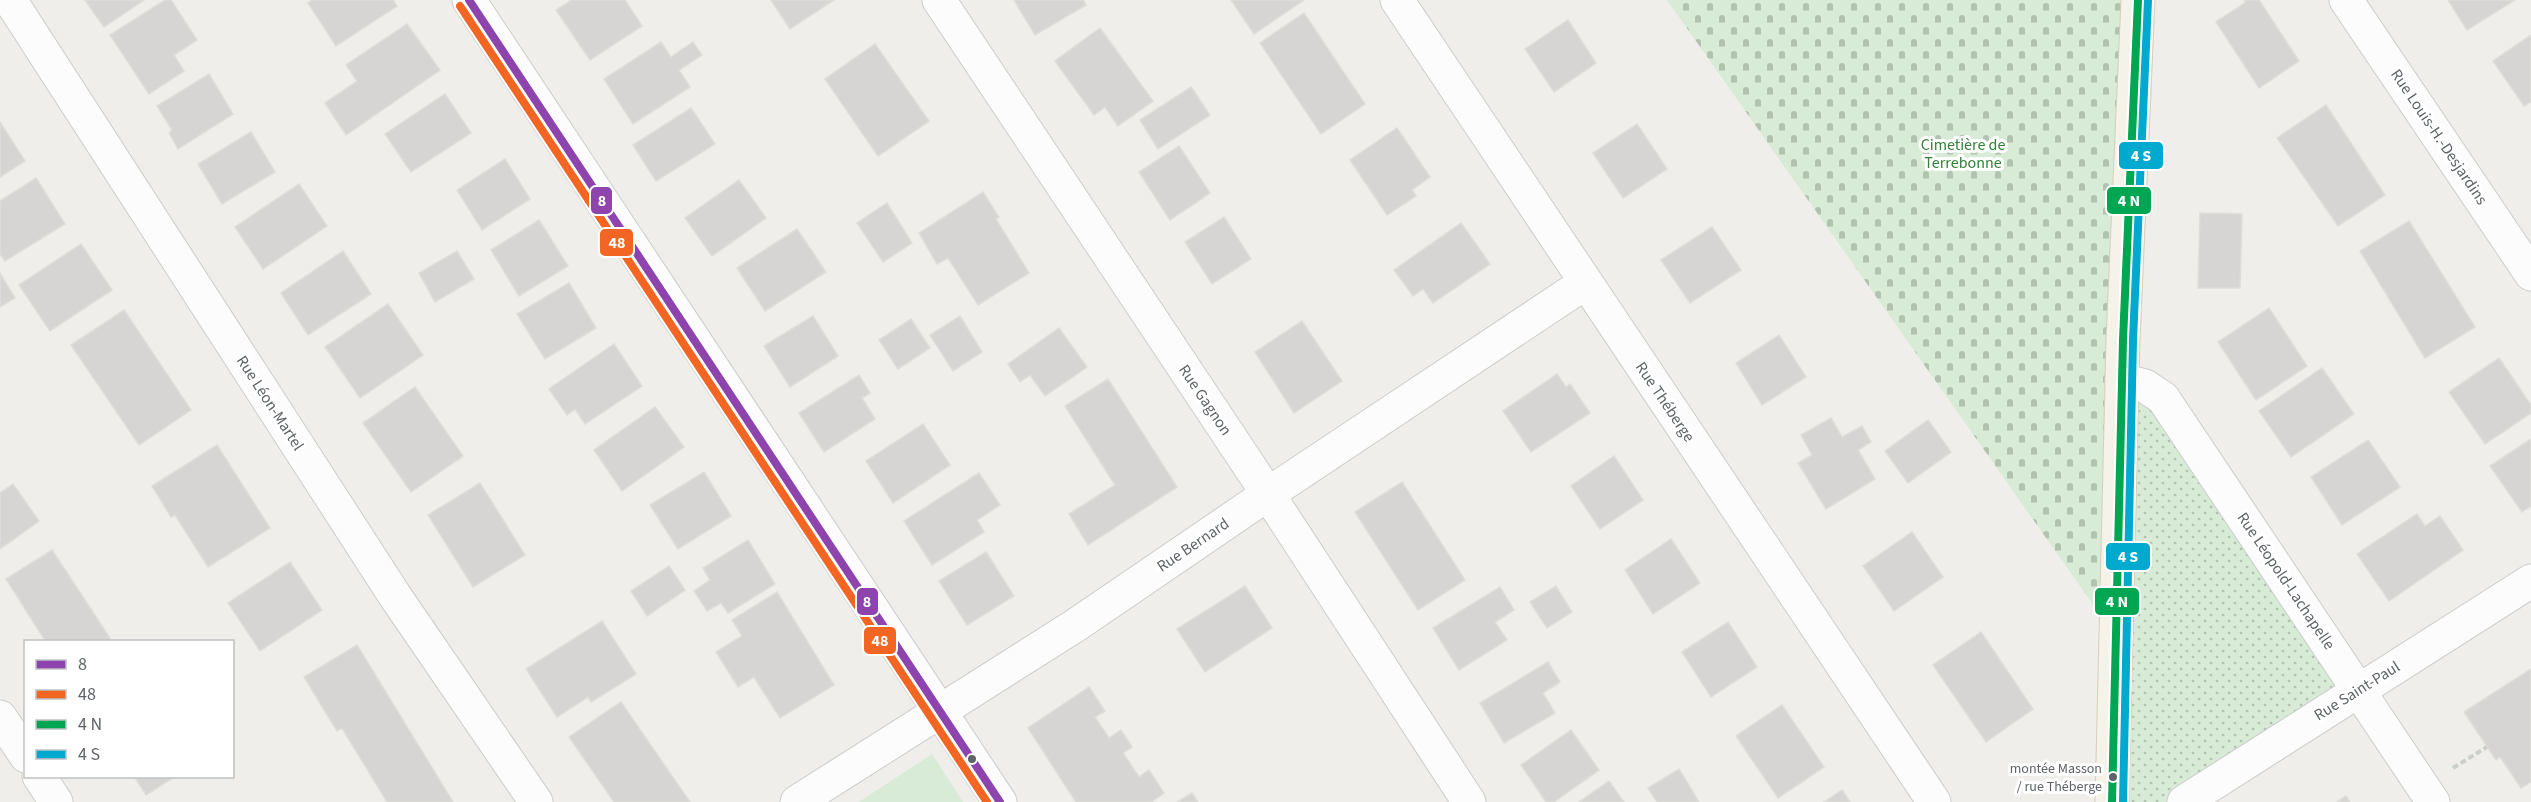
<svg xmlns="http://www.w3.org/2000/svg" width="2531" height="802" font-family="'Source Sans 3',sans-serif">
<defs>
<pattern id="grass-dots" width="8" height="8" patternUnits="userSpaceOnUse" patternTransform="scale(1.5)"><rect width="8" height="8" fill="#d8ebd6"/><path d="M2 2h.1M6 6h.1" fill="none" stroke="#b2c2b1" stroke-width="1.8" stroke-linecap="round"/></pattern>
<pattern id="cemetery-stones" width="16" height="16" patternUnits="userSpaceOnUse" patternTransform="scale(1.5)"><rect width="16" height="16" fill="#d8ebd6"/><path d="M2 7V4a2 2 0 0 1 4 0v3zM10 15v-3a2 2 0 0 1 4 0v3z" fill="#b2c2b1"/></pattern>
</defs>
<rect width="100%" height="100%" fill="#efeeea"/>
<!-- grass -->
<polygon fill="url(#grass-dots)" points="2135,383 2358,689 2184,802 2112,802"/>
<!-- cemetery -->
<polygon fill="url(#cemetery-stones)" points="1667,0 2122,0 2099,613"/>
<!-- green -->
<polygon fill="#d8ebd6" points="932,754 963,802 859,802"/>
<!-- building -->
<g fill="#d6d5d3" stroke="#deddd9" stroke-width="1.5">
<polygon points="85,0 144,0 104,27"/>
<polygon points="165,0 171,0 197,40 174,55 184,71 149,94 110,35"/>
<polygon points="312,0 393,0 397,6 336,46 308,3"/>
<polygon points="572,0 625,0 642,26 590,60 556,10"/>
<polygon points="771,0 834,0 790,29"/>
<polygon points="1014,0 1083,0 1086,5 1035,35"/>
<polygon points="1231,0 1304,0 1254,34"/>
<polygon points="2244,0 2259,0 2299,61 2259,88 2216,22 2246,2"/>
<polygon points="2448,0 2515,0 2467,30"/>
<polygon points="1304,13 1365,104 1321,134 1260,43"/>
<polygon points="1568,20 1596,63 1554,92 1525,49"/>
<polygon points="407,24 440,70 346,135 325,103 357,81 346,65"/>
<polygon points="1100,28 1153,101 1118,126 1105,107 1094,115 1055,61"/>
<polygon points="2531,35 2531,102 2524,106 2493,61"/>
<polygon points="661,42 671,57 693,42 702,55 679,70 690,87 633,124 604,79"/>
<polygon points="875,44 929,121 878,156 825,79"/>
<polygon points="209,74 233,114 178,149 169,133 172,130 157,106"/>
<polygon points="1191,87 1210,115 1158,149 1140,120"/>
<polygon points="445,94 471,133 411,172 385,134"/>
<polygon points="2326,105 2385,195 2338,226 2277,138"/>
<polygon points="691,108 715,144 656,181 633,145"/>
<polygon points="0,122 25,161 0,177"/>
<polygon points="1637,124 1667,169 1623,198 1593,153"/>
<polygon points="1397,128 1430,177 1412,190 1416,196 1387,215 1350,160"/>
<polygon points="251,132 275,172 222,204 198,164"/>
<polygon points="1179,146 1210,193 1170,220 1139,172"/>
<polygon points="505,159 530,199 482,230 457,190"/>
<polygon points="36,178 65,224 5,261 0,254 0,201"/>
<polygon points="739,180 766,218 712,256 685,218"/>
<polygon points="299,184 327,226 263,269 235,227"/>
<polygon points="983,192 999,217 996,219 1029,273 978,305 948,258 937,264 919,233"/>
<polygon points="887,203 912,243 883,262 857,223"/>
<polygon points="2200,213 2242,214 2240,288 2198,288"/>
<polygon points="1224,217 1251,259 1212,284 1185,242"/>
<polygon points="539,220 568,266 519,296 491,250"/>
<polygon points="2409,221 2475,327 2425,358 2360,251"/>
<polygon points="1461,223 1490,264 1433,303 1423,289 1413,296 1394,270"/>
<polygon points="1712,227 1741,270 1690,303 1661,260"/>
<polygon points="797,229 826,272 765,311 737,268"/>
<polygon points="81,244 112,290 50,331 19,285"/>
<polygon points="343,251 371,294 308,335 281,293"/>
<polygon points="457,251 474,279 435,302 419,273"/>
<polygon points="0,273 15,298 0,307"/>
<polygon points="569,283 596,328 545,359 517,314"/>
<polygon points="388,304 423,355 360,398 325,347"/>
<polygon points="2269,308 2307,366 2256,400 2218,342"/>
<polygon points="124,310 191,410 139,445 71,345"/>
<polygon points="813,316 838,356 790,387 764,346"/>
<polygon points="960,316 982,352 953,371 930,335"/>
<polygon points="911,319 930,348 898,369 879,340"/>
<polygon points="1302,321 1342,381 1294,413 1255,352"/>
<polygon points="1059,328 1087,367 1045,396 1030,375 1020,382 1008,364"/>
<polygon points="1779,335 1806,377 1762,405 1736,363"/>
<polygon points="614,344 642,386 585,424 575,409 567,415 549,389"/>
<polygon points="2499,358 2531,405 2531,413 2485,444 2449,392"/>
<polygon points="2322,368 2354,414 2291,457 2259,411"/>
<polygon points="1557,374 1566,387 1570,384 1590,413 1531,452 1503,411"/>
<polygon points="859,375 870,393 862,398 875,419 824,452 799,413"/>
<polygon points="1108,379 1177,487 1088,545 1069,514 1115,485 1065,406"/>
<polygon points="415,387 463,456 411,492 363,423"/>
<polygon points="655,407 684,447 622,491 594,450"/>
<polygon points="1831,418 1842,437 1862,426 1871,442 1858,450 1875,479 1826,509 1798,463 1812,455 1801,435"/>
<polygon points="1928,420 1951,452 1908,483 1885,451"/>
<polygon points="923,424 950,465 893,503 866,461"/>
<polygon points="2531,439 2531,506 2522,512 2490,466"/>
<polygon points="2368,440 2400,487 2342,525 2311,477"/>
<polygon points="217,445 270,528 208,567 175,515 171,517 152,486"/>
<polygon points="1614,456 1643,500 1600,529 1571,486"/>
<polygon points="704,472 731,516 678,549 650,505"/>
<polygon points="979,473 1000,505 977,520 984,532 932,565 904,521"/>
<polygon points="1402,482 1465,580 1418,610 1355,512"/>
<polygon points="480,483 525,555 473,587 428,515"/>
<polygon points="13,484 39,521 0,549 0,493"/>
<polygon points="2417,514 2425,526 2440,516 2463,550 2389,601 2357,554"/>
<polygon points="1912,532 1943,577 1894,611 1863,566"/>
<polygon points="1671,539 1700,583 1653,614 1625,570"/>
<polygon points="748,540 775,584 728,613 721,603 707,611 694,591 710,580 703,568"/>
<polygon points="52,550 110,638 105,642 46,642 6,579"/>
<polygon points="986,552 1014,596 967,625 939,581"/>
<polygon points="290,562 322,610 260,651 228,603"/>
<polygon points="669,566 685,590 647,616 631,591"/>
<polygon points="1245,586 1272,628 1205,672 1177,629"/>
<polygon points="1556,586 1572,612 1547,628 1530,602"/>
<polygon points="1500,587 1514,610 1495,622 1507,640 1459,670 1433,628"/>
<polygon points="777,592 834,685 780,718 754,677 738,687 716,652 742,636 732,620"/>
<polygon points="602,621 636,674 591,702 588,697 557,717 526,669"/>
<polygon points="1728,622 1757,667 1711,697 1682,652"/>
<polygon points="1981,632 2033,709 1986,742 1933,665"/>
<polygon points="357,645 453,802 387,802 342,728 337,731 304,677"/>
<polygon points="1548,662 1560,682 1543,693 1555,713 1504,743 1480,703"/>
<polygon points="2531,669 2531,782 2521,788 2500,757 2496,760 2464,712"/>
<polygon points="1089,687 1105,711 1095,717 1109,738 1121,730 1132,747 1123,753 1139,777 1149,770 1164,793 1151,802 1076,802 1028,728"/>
<polygon points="621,702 690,802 614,802 569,737"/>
<polygon points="1782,705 1824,767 1778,798 1736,736"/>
<polygon points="1571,730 1599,770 1554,802 1546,802 1521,765"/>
<polygon points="1679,769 1699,802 1657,802 1648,788"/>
<polygon points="134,776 176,776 146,795"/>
<polygon points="1609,781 1624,802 1579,802"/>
<polygon points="1842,790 1850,802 1824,802"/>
<polygon points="1192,793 1198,802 1177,802"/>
<polygon points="2346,796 2350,802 2337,802"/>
</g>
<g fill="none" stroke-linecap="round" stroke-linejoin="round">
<!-- minor casing -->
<g stroke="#cbcccc" stroke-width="35">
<g id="minor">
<polyline points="10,0 395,596 536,802"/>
<polyline points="469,0 1000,802"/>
<polyline points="939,0 1268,494 1469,802"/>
<polyline points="1397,0 1934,802"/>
<polyline points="2346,0 2531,274"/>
<polyline points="2122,380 2145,386 2163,398 2433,802"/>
<polyline points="0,717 26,756"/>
<polyline points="39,776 56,802"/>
<polyline points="797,802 1076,625 1268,494 1585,283"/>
<polyline points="2184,802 2531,581"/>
</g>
</g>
<!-- major casing -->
<g stroke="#d7ceb8" stroke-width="35">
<polyline id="major" points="2112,802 2123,340 2138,0"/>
</g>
<!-- path -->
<polyline stroke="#cacfcc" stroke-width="4" stroke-dasharray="6 3" stroke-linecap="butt" points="2453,768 2487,747"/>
<!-- minor -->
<use href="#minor" stroke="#fdfcfc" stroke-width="33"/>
<!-- major -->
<use href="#major" stroke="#f4f2e9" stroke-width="33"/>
<!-- bus-1 casing -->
<g stroke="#fff" stroke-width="12">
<polyline id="bus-1" points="469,0 1000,802"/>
</g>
<!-- bus-2 casing -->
<g stroke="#fff" stroke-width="12">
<polyline id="bus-2" points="460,6 987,802"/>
</g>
<!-- bus-3 casing -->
<g stroke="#fff" stroke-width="12">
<polyline id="bus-3" points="2112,802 2123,340 2138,0"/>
</g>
<!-- bus-4 casing -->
<g stroke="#fff" stroke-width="12">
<polyline id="bus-4" points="2123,802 2133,340 2148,0"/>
</g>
<!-- bus-1 -->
<use href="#bus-1" stroke="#8e44ad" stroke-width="8"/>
<!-- bus-2 -->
<use href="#bus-2" stroke="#f26522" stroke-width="8"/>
<!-- bus-3 -->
<use href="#bus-3" stroke="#00a651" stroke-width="8"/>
<!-- bus-4 -->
<use href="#bus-4" stroke="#00a9ce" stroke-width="8"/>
</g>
<!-- markers -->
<g fill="#5f6368" stroke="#fff" stroke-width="2">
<circle cx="972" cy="759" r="5"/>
<circle cx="2113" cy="777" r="5"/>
</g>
<g text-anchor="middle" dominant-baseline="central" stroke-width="6" stroke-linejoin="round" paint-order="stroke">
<!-- bus labels -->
<g font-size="14" fill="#5f6368" stroke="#fff" text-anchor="end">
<text x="2102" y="769">montée Masson<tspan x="2102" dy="18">/ rue Théberge</tspan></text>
</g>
<!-- street labels -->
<g font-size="16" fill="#5f6368" stroke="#fff">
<text transform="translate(2439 137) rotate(56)">Rue Louis-H.-Desjardins</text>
<text transform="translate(1205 400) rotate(56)">Rue Gagnon</text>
<text transform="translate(1665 402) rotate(56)">Rue Théberge</text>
<text transform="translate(270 403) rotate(57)">Rue Léon-Martel</text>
<text transform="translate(1193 545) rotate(-34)">Rue Bernard</text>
<text transform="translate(2286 581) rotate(56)">Rue Léopold-Lachapelle</text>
<text transform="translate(2357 691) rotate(-32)">Rue Saint-Paul</text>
</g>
<!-- park labels -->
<g font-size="16" fill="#348238" stroke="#fff">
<text x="1963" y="145">Cimetière de<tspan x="1963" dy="18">Terrebonne</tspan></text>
</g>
</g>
<g stroke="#fff" stroke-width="2">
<rect x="2118" y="141" width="46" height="29" rx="6" fill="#00a9ce"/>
<rect x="2106" y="186" width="46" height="29" rx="6" fill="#00a651"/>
<rect x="590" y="186" width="23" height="29" rx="6" fill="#8e44ad"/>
<rect x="599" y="228" width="35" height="29" rx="6" fill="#f26522"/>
<rect x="2105" y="542" width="46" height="29" rx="6" fill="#00a9ce"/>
<rect x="2094" y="587" width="46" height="29" rx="6" fill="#00a651"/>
<rect x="856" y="587" width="23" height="29" rx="6" fill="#8e44ad"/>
<rect x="863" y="626" width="34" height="29" rx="6" fill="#f26522"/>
</g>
<g font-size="16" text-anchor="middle" font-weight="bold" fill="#fff">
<text x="2141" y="161">4 S</text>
<text x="2129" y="206">4 N</text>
<text x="602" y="206">8</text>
<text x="617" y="248">48</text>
<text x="2128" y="562">4 S</text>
<text x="2117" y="607">4 N</text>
<text x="867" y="607">8</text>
<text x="880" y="646">48</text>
</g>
<!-- legend -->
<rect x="24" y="640" width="210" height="138" fill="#ffffff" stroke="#bfc1c3" stroke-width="1.5"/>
<rect x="36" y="660" width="30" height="9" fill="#8e44ad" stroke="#bfc1c3" stroke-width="1.5"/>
<text x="78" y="670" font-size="18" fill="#5f6368">8</text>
<rect x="36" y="690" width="30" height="9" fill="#f26522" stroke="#bfc1c3" stroke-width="1.5"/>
<text x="78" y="700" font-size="18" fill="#5f6368">48</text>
<rect x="36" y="720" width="30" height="9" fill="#00a651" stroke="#bfc1c3" stroke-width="1.5"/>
<text x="78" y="730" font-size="18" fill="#5f6368">4 N</text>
<rect x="36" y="750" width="30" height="9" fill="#00a9ce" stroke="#bfc1c3" stroke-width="1.5"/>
<text x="78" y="760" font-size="18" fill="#5f6368">4 S</text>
</svg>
